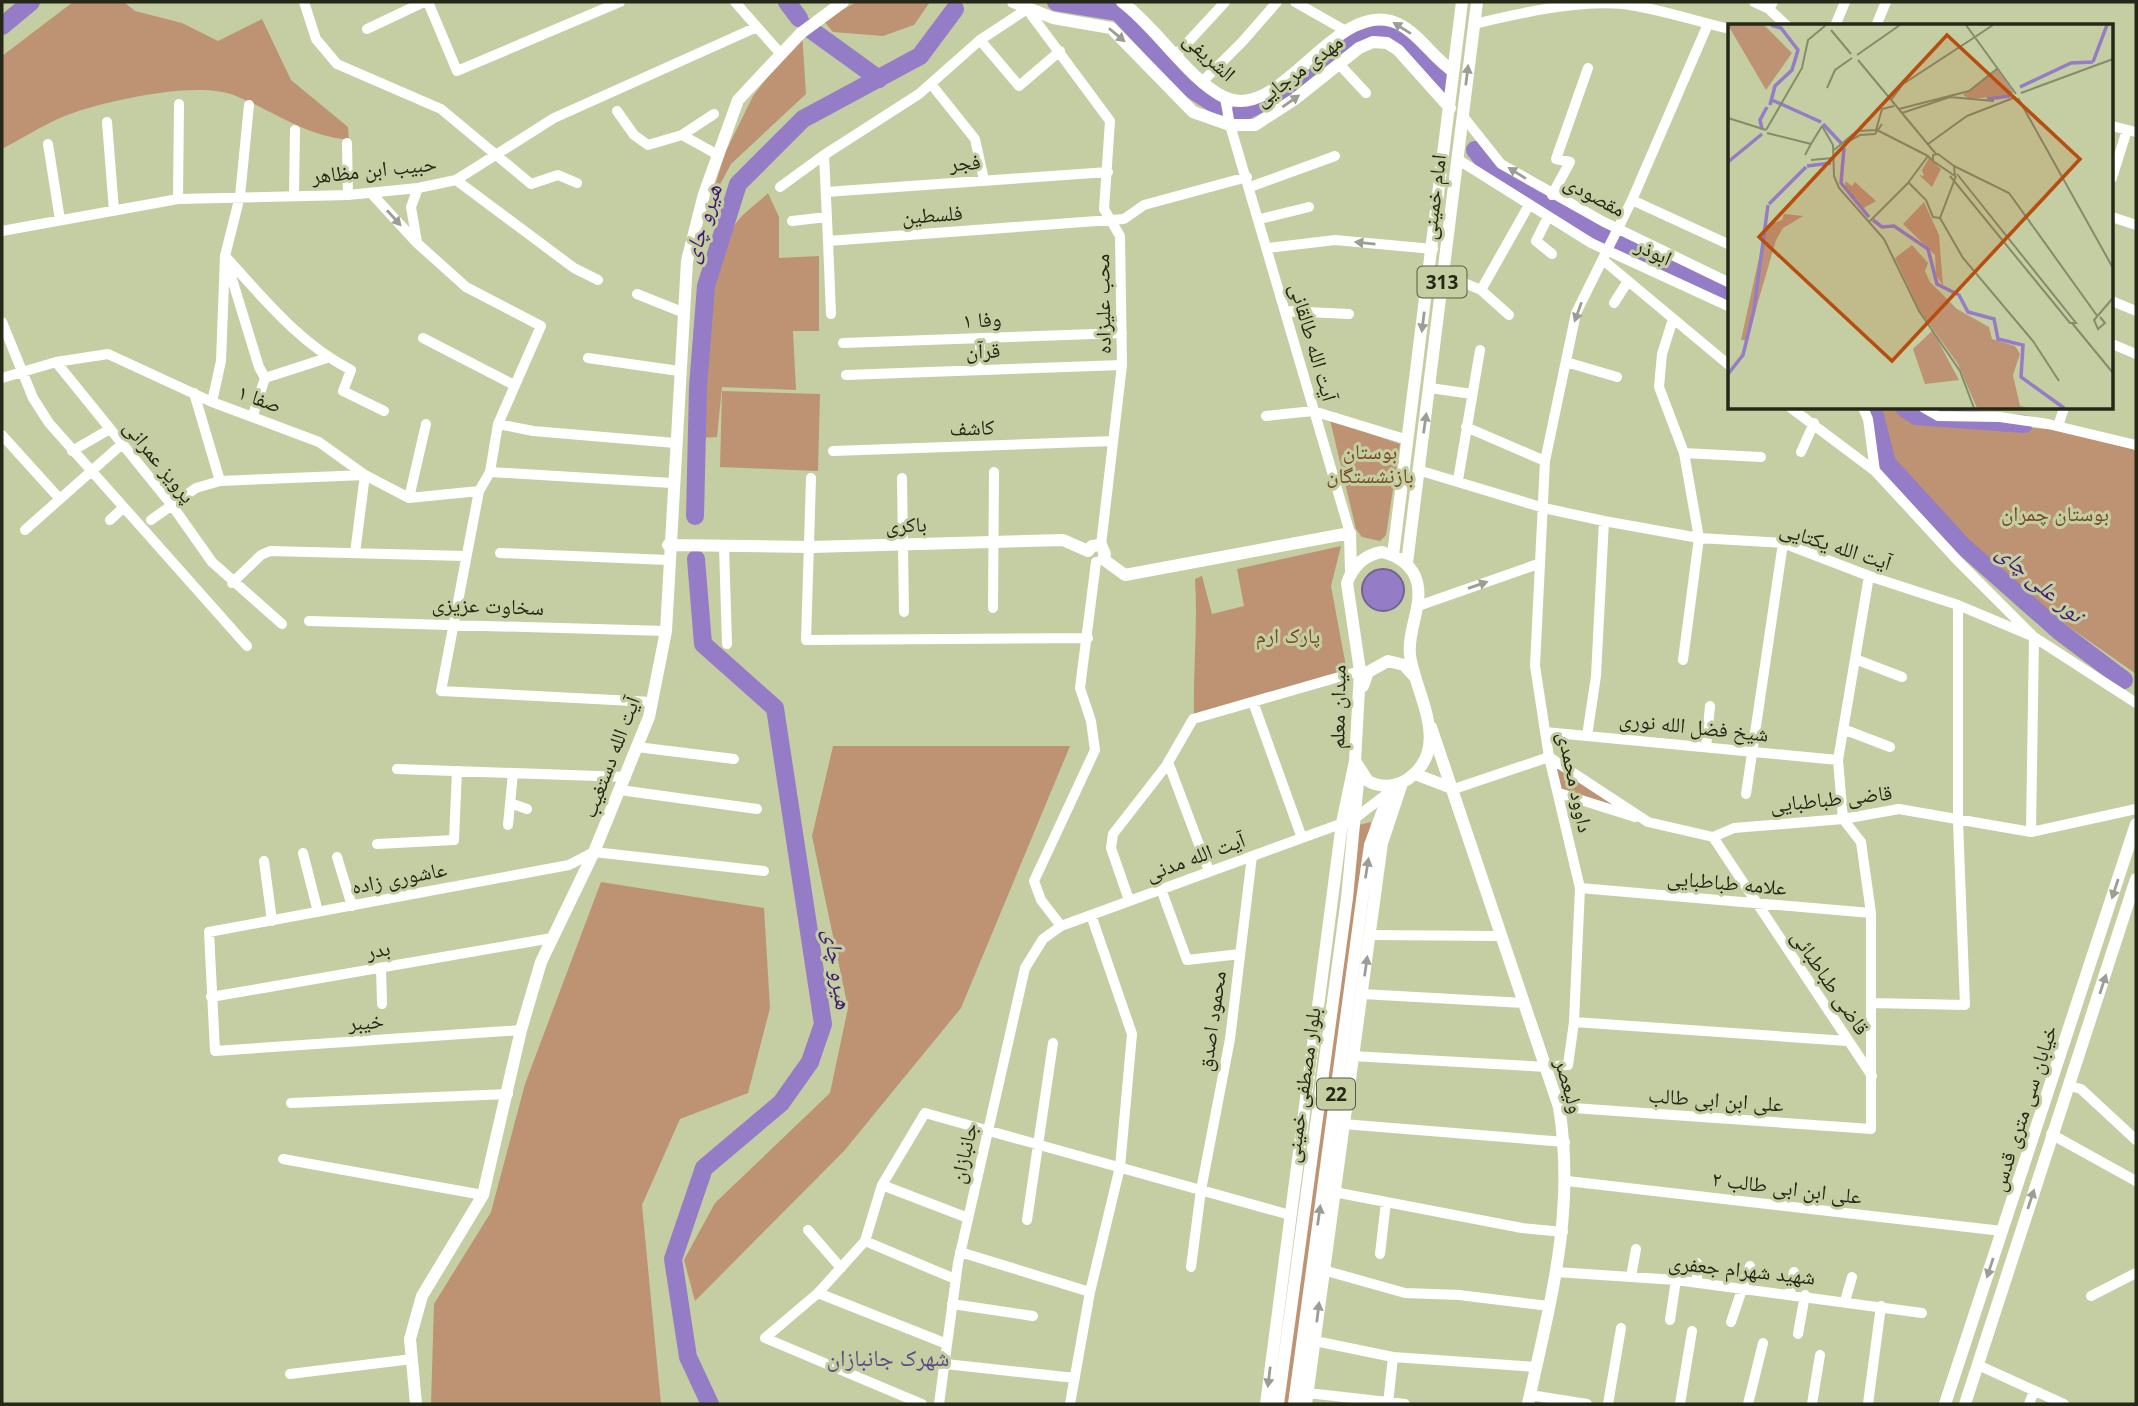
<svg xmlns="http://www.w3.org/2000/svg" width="2138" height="1406" font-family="'Open Sans','Noto Naskh Arabic',sans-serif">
  <rect width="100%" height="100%" fill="#c4cea2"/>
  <!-- green -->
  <path fill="#bd9373" d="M73,2H124L135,11L182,23L218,41L262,19L291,80L348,127L349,140C305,136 275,112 236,96C199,80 111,100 73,113C49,121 25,137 2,149V56Z
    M857,2H930L914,25L883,36L833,32L823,20Z
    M802,32L806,94L731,164L709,205L725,153L753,96Z
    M768,193L779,217V258L819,256V331H793L796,390L722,387L717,437L701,438C705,381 703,270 736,223C744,212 758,203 768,193Z
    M722,391L820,394L818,471L720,467Z
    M1879,408H1921L1949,422L2058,430L2136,450V674L2015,589L1895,466Z
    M1330,420L1400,444L1386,535L1380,541L1362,537L1356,529Z
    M1341,546L1331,586L1347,672L1194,715C1193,669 1198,623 1195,579L1202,576L1212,614L1244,606L1237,569Z
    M833,746H1070L961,1008L844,1151L695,1301L684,1260L715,1203L830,1093L848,1008L812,836Z
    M1555,765L1629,813L1561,791Z
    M1371,822L1292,1404H1281L1359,825Z
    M601,882L764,908L770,1008L748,1093L680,1119L642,1205L661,1404H431L434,1304L491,1212L525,1084Z"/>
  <!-- water -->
  <path fill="#957cc7" stroke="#736392" stroke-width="2" d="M1362 590a21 21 0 1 1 42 0a21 21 0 1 1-42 0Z"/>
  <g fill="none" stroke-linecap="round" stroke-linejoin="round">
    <!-- river -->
    <path stroke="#957cc7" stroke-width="18" d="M787,2L799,18
      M1056,2L1118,12L1189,88L1219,107
      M2,26L31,2
      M807,27L879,79
      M1239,114L1311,80L1347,44L1383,32L1408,43L1443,84
      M1475,150L1491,170L1607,236
      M1621,243L1730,294
      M1873,408L1887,463L1963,546L2059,631L2124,680
      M1904,408L1916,416L2024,424
      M695,516L698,387L706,286L738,184L803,119L920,56L955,9
      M696,559L703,644L775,708L823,1024L810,1062L781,1103L704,1168L673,1259L688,1357L710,1404"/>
    <!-- minor -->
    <path stroke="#fff" stroke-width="10" d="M304,2L316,39L337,64L441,109L531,184L558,175L577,183
      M428,2L457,71L620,2
      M735,2L780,53
      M1295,2L1346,31
      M1754,2L1769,9
      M1773,2L1769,9L1787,26
      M1474,24C1521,13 1575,0 1624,4C1660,9 1695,21 1730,29
      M1835,26L1845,2
      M1876,26L1886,2
      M367,29L424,2
      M980,40L1019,86L1060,51
      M1177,54L1225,2
      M1339,64L1366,93
      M1203,81L1243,41L1277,2
      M931,84L975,139L984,180
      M1225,98L1230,125L1350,533
      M617,111L634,135L648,145L682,135
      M714,114L682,135L718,155
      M1462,115L1501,164L1604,222L1730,283
      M107,122L114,211
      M2112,126L2136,132
      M347,143L348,195
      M48,144L60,220
      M824,155L828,241L1124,219L1144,205L1247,177
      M1457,159L1591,243L1730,307
      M2112,178L2127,130
      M456,180L574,268L598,280
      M780,187L824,155L919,94L980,40L1027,9L1110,121L1104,209L1120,236L1122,365L1101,545
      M1250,187L1335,156
      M826,192L1108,172
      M371,193L417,243L466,287L541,326L498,424L490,472L479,491L441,691L652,702
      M1552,195L1570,162L1556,159L1588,68
      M294,196L295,130
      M178,199L179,104
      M1632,200L1730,245
      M1548,217L1536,241L1552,254
      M2112,217L2136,225
      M1260,219L1309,207
      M792,221L827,217
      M2,231L178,199L348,195L418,188L456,180L554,118L757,27
      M828,241L831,314
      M417,242L411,207L418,188
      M1268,248L1335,240L1433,249
      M225,256C263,298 300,344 351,370L343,391L384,411
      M1603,260L1730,366
      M228,266L259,367L265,378L253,415
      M1443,274L1481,290L1509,315
      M1481,290L1529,205
      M637,294L682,312
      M2112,301L2136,311
      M1614,303L1628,281
      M1286,311L1349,314
      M1673,319L1662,354L1659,387L1684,453L1699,538L1683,660
      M2,322L33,398L49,423L247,646
      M423,338L514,385
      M980,338V369
      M843,343L1122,333
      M2112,344L2136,354
      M588,358L679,371
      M56,362L171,504L212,562L282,624
      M1566,362L1617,377
      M846,375L1122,365
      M2,378L56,362L108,354L212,402L319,442L365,475L409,498L479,491
      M265,378L327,358
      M1430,388L1472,394
      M194,393L220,481L365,475L355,553
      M212,402L221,361L225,256L240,196L249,105
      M1791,408L1875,471L1959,562L2034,637L2031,832
      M1863,408L1868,419L1875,471
      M1924,408L1938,416L2000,417L2048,424L2136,445
      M1266,416L1313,411L1408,440
      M498,424L533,431L675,443
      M2058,426L2064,408
      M1466,427L1545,461
      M2,435L59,498
      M72,451L110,429
      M833,451L1113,441
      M1801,452L1814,423
      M1684,453L1761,457
      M1418,470L1544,508L1604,521L1699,538L1783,543L1869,576L1958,605L2034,637L2136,703
      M490,472L672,483
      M811,478L806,640L1088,638
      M902,478L904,612
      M1458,480L1480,350
      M409,498L426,424
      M110,520L123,508
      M151,520L196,488L220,481
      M25,530L122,444
      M724,546L727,644
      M500,553L668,560
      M232,583L261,555L270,551L465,556
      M1418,606L1538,564
      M993,608L994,472
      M309,621L666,631
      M1855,659L1902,677
      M1253,702L1302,838
      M1843,729L1890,747
      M1545,732L1838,760
      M1587,736L1596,676L1604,521
      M637,747L734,759
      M1706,747L1710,706
      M1549,757L1648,822L1713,837L1734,828L1843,819L1899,809L2031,832L2136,809
      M1168,762L1209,871
      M397,769L626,777
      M1454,789L1549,757
      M620,790L757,809
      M1559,793L1635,817
      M1746,794L1783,543
      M510,803L527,809
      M1843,819L1838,760L1869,576
      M508,825L513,773
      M1713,837L1872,1076
      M377,844L454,840L457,771
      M303,853L318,912
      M337,857L352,906
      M264,861L272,921
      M1580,888L1871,913
      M1161,889L1187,960L1240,954
      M1129,900L1111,848L1113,834L1166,766L1193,719L1360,671
      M1061,926L1041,900L1034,881L1095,750L1091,721L1080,688L1096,562
      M1370,935L1501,936
      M381,968L382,1004
      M1362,994L1524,1003
      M211,997L552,938
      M1872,1003L1965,1005L1958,821V605
      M1574,1022L1847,1041
      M521,1030L215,1051L209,932L569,865L594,852L764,871
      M1352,1056L1546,1067L1568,1065L1574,1022L1580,888L1549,757L1535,666L1545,461L1576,313L1632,200L1708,24
      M2070,1086L2081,1089L2136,1140
      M291,1103L508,1094
      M1559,1107L1871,1129V913L1861,842L1843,819
      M1343,1124L1565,1142
      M2051,1134L2136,1181
      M283,1159L483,1195
      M1567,1181L2002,1231
      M882,1185L968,1218
      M1334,1192L1522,1228L1563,1232
      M1027,1220L1053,1043
      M808,1230L841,1268
      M865,1241L955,1279
      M960,1252L1090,1292
      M1380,1254L1386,1202
      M1697,1263V1283
      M1191,1267L1201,1190L1230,1039L1252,856
      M1323,1270L1405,1293L1459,1295L1549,1306
      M1556,1272L1676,1280L1922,1313
      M1631,1277L1636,1249
      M818,1293L947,1344
      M1790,1293L1794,1272
      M2091,1296L2136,1273
      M1845,1301L1852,1277
      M952,1304L1033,1316
      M1670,1320L1676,1280
      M1731,1322L1750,1266
      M1798,1334L1805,1295
      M1315,1341L1393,1357L1536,1367
      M945,1364L1075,1378
      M1978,1365L2064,1404
      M290,1374L412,1359
      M1308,1393L1405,1404
      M1530,1395L1587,1404
      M922,1404L765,1338L818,1293L865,1241L882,1185L925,1113L1290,1215
      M939,1404L958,1263L1025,968L1043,939L1061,926L1354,819L1388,793
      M1070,1404L1090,1292L1120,1167L1132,1034L1091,915
      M1388,1404L1393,1357
      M1608,1404L1621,1328
      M1680,1404L1692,1331
      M1748,1404L1763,1343
      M1812,1404L1820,1355
      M1868,1404L1881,1306
      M2029,1404L2034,1391"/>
    <!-- major -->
    <path stroke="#fff" stroke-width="12" d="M1013,2L1053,18L1111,28L1193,112L1230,125H1255L1295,99L1359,48L1373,42L1387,43L1398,50L1450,108
      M1122,2C1156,27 1189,80 1224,97C1279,124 1331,5 1391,21C1416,28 1432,58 1453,71
      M668,545L810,547L1063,540L1088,551
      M1088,551L1092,546L1101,545L1105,554L1103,559
      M1382,552C1397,556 1408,562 1415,576C1426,602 1407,628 1410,655C1415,694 1453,747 1408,779C1396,787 1381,788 1368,781L1355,761L1360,671L1347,583C1353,566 1364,555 1382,552Z
      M1393,555L1462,2
      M1103,559L1125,575L1350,533L1351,572
      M1407,563L1477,2
      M1363,686L1368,672L1388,661L1404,665L1414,676
      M1431,727L1559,1107C1576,1213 1550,1302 1528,1404
      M1415,774L1454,789
      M416,1404L410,1339L422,1296L483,1195L521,1030L541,962L594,852L649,717L666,631L687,261L704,194L738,100L801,33L843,2
      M1266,1404L1342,823L1355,761
      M1278,1404L1347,898L1358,782
      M1294,1404L1362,900L1370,845L1386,802L1388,786
      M1306,1404L1382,843L1402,783
      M1945,1404L2136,824
      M1965,1404L2136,879"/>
  </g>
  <!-- one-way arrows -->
  <defs><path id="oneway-solid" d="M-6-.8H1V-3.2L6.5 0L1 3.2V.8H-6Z" transform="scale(1.75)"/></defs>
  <g fill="#9c9e96">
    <use href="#oneway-solid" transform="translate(1402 28) rotate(-148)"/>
    <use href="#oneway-solid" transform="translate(1117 35) rotate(40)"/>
    <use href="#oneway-solid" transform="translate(1467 75) rotate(-83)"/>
    <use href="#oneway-solid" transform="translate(1291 101) rotate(-35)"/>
    <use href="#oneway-solid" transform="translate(1517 173) rotate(-148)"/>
    <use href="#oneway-solid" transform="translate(394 218) rotate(48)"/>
    <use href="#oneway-solid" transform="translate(1365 243) rotate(-174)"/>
    <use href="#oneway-solid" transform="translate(1578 312) rotate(110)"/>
    <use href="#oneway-solid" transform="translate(1423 322) rotate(97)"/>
    <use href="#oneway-solid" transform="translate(1425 423) rotate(-82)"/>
    <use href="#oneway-solid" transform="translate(1478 585) rotate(-19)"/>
    <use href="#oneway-solid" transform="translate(1367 868) rotate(-81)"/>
    <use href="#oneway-solid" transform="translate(2115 889) rotate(108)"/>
    <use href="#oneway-solid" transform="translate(1366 966) rotate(-82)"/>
    <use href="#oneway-solid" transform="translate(2103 984) rotate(-72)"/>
    <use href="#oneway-solid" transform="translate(2031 1199) rotate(-72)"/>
    <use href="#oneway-solid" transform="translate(1319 1215) rotate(-82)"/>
    <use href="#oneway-solid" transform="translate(1990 1268) rotate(108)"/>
    <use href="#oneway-solid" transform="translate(1318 1312) rotate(-83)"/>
    <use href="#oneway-solid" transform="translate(1269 1377) rotate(97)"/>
  </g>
  <g text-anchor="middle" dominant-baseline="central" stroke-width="6" stroke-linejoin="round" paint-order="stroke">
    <!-- shield labels -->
    <g fill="#c4cea2" stroke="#545a40" stroke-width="2">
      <rect x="1417.5" y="266.5" width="49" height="31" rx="5"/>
      <rect x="1317" y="1078.5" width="38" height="31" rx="5"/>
    </g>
    <g font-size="19" font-weight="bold" fill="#242816">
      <text x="1442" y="282">313</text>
      <text x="1336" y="1094">22</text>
    </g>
    <!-- street labels -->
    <g font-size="21" fill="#242816" stroke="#c4cea2">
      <text transform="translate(1210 56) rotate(42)">الشریفی</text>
      <text transform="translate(1298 70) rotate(-37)">مهدی مرجایی</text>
      <text transform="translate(965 162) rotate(-4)">فجر</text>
      <text transform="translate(374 169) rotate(-6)">حبیب ابن مظاهر</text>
      <text transform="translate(1595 195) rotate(28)">مقصودی</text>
      <text transform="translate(1433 197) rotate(-83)">امام خمینی</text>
      <text transform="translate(932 214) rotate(-4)">فلسطین</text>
      <text transform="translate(1654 251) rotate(25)">ابوذر</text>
      <text transform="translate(1102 304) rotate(-91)">محب علیزاده</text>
      <text transform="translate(982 319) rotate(-3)">وفا ۱</text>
      <text transform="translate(1314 342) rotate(74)">آیت الله طالقانی</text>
      <text transform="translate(983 350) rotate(-2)">قرآن</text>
      <text transform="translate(260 398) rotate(20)">صفا ۱</text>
      <text transform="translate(972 427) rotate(-2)">کاشف</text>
      <text transform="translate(160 461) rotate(51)">پرویز عمرانی</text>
      <text transform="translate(906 524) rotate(-2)">باکری</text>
      <text transform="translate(1836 545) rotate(18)">آیت الله یکتایی</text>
      <text transform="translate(488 605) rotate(2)">سخاوت عزیزی</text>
      <text transform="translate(1337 707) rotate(-89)">میدان معلم</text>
      <text transform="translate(1694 726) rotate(6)">شیخ فضل الله نوری</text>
      <text transform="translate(610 757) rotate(-69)">آیت الله دستغیب</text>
      <text transform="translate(1576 782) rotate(78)">داوود محمدی</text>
      <text transform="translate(1831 798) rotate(-6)">قاضی طباطبایی</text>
      <text transform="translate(1195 856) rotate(-20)">آیت‌ الله مدنی</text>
      <text transform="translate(399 877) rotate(-11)">عاشوری زاده</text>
      <text transform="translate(1727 882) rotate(5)">علامه طباطبایی</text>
      <text transform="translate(378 949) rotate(-10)">بدر</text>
      <text transform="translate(1831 982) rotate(56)">قاضی طباطبائی</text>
      <text transform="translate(366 1021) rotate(-4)">خیبر</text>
      <text transform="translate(1211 1021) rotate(-82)">محمود اصدق</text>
      <text transform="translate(1302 1085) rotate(-82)">بلوار مصطفی خمینی</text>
      <text transform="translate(1570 1086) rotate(74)">ولیعصر</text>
      <text transform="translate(1716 1099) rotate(4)">علی ابن ابی طالب</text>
      <text transform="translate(2023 1108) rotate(-72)">خیابان سی متری قدس</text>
      <text transform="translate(963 1153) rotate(-77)">جانبازان</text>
      <text transform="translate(1787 1187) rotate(7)">علی ابن ابی طالب ۲</text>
      <text transform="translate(1742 1269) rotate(6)">شهید شهرام جعفری</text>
    </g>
    <!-- park labels -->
    <g font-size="21" fill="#77471e" stroke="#c4cea2">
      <text x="1370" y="451">بوستان<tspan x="1370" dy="24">بازنشستگان</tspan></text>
      <text x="2055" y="513">بوستان چمران</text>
      <text x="1288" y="635">پارک ارم</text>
    </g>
    <!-- water labels -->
    <g font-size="23" font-style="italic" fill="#421a73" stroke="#c4cea2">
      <text transform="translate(701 223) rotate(-72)">هیرو چای</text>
      <text transform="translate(2041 582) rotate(41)">نور علی چای</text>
      <text transform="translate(839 969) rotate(81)">هیرو چای</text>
    </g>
    <!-- neighbourhood labels -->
    <g font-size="23" fill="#5f4a88" stroke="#c4cea2">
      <text x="888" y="1357">شهرک جانبازان</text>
    </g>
  </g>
  <!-- overview -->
  <g transform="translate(1728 24)">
    <rect width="385" height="385" fill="#c4cea2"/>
    <path d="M0,1H36L64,29L38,66ZM269,45L285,68L283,71L242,75L235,71ZM201,134L213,145L204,163L191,151L196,152L194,146ZM117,157L124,162L127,158L148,177L134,185L118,166ZM196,178L211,211L215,262L208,251L207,231L175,200ZM56,190L75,192L55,204L48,216L19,316H13L38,202L54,196ZM184,221L200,239L197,247L202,258L229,285L261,303L264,315L287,322L292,330L285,351L292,382L301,384H249L230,340L192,287L167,234ZM205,306L216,328L231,356L197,360L185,325Z" fill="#bd9373"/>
    <path fill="none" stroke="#957cc7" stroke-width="3.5" d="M365,38L379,1M292,63L343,39L365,38M259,75L282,72M44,76L93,98M42,81L47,62L64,46L70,26L53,4L43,1M95,100L114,120M34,105L32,96L39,83M116,124L113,159L141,193M0,138L34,110M79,142L103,139M41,180L78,143M145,196L154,203L166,202L200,225L209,260L231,271L240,288L266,295L270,315L295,321L293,353L336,384M0,350L15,331L26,286L40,181"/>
    <path fill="none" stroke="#848c6a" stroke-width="2" d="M238,1L288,70M103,6L123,30M247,13L265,1M129,31L172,1M130,36L208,130M99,64L107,46L124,34M293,69L385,35M290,74L385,244M163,76L175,60L247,13M171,85L241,67L270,44M174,89L222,73L266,77M0,94L38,106M94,102L105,121L106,152L111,164L156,215L191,287L232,347L246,384M38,106L74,44L80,16L98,1M149,106L200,132M39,109L83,120L77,131M119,118L132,111L147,110L154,100M83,120L94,102M200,120L239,92L288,73M106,126L129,107L148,106L154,85L166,82M210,130L226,142L227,152L205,137V131ZM83,136L105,134M226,142L281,169L370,293M222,152L342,299H348L229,150M180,159L200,132L204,136M181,159L198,176L205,193L212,194M212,194L235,234L305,317L331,357M212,194L228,152M141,198L181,158M372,293L377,299L370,305L366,296L385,274M344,299L385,349"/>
    <path fill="#b74d0e" fill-opacity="0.15" stroke="#b74d0e" stroke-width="3.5" d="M219,11L352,135L164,337L31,213Z"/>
    <rect width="385" height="385" fill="none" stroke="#242816" stroke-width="3.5"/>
  </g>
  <!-- border -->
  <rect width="2138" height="1406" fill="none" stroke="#242816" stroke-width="7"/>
</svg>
